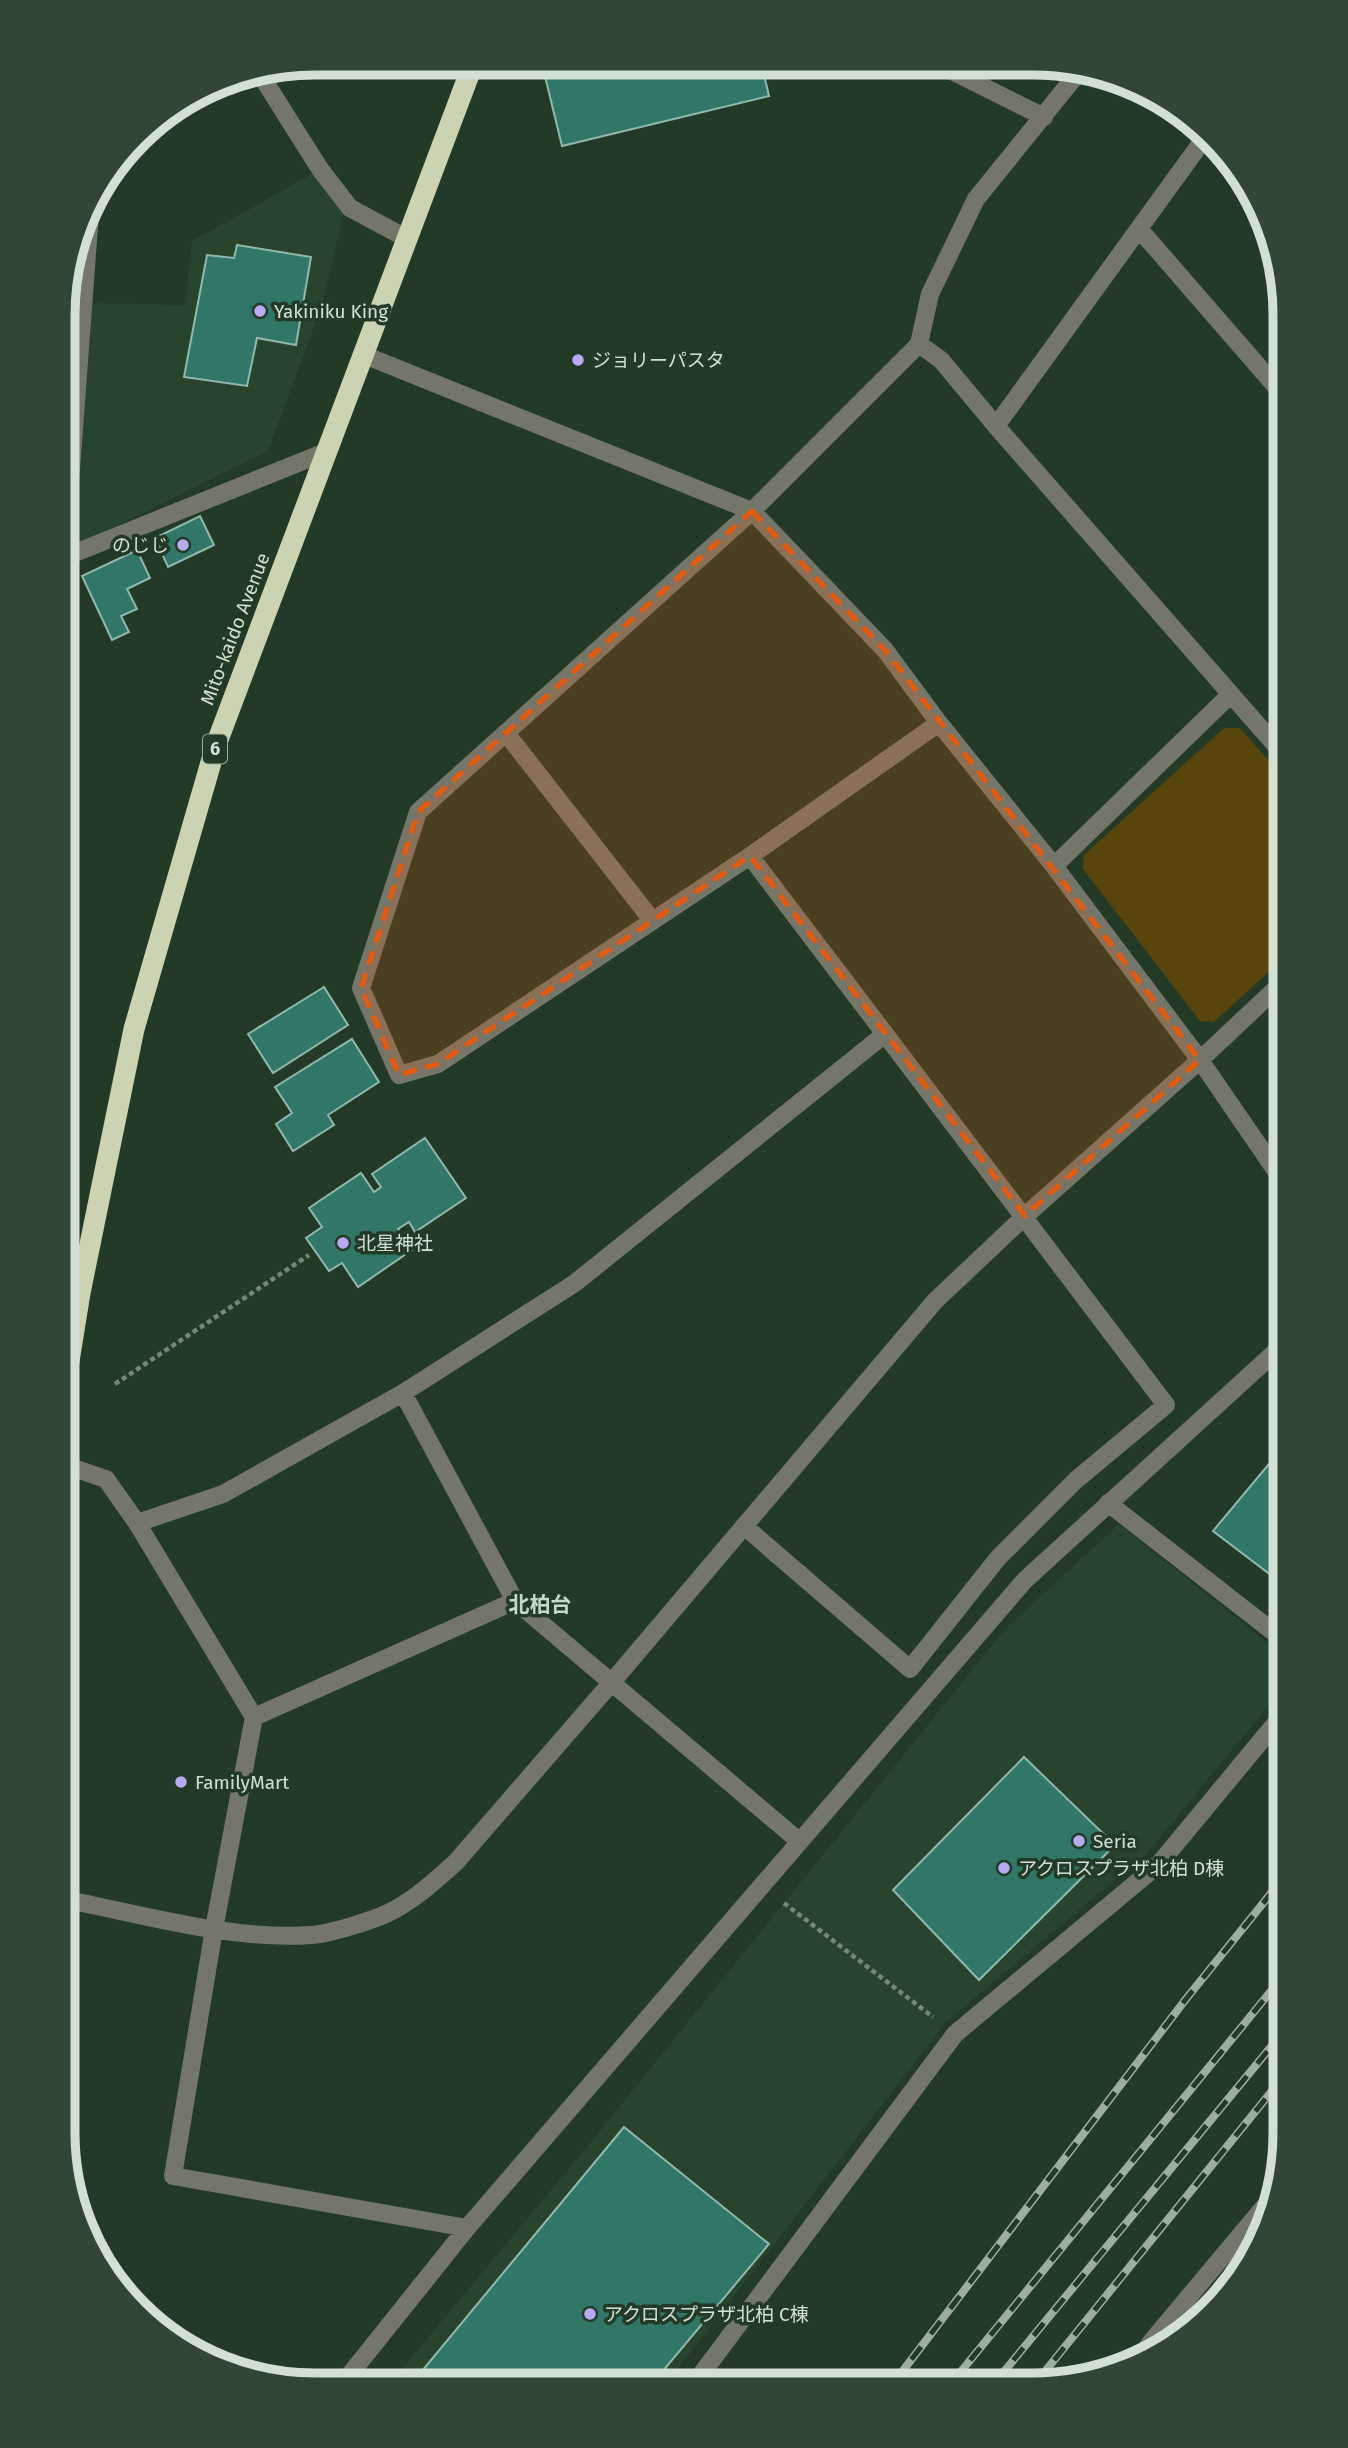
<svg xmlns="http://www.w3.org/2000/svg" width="1348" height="2448" font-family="'Fira Sans','Noto Sans JP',sans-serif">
  <rect width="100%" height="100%" fill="#233a26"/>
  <!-- built -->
  <path fill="#28442c" d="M316,172L344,212L322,306L268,451L74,547L91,303L185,305L192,241Z
    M1119,1524L1285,1657V1686L1148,1852L946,2022L666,2384L390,2383L591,2142L1006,1628Z"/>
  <!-- green -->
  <path fill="#57450b" d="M1224,728H1240L1285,779V957L1214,1022L1200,1021L1083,869L1084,855Z"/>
  <!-- building -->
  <path fill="#307768" stroke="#91b8ae" stroke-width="2" d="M542,64L762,66L769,96L562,146Z
    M237,245L311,257L296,345L257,338L247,386L184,377L207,255L234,258Z
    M200,516L214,545L168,567L155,538Z
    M137,550L150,578L127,589L137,609L121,616L129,632L112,640L82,576Z
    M324,987L348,1025L273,1073L248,1034Z
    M352,1039L379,1082L328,1115L334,1125L293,1151L276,1124L292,1113L275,1087Z
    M425,1138L466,1198L415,1232L409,1222L398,1229L412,1250L358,1287L342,1263L329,1271L306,1238L322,1227L309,1208L361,1173L374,1192L381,1187L372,1174Z
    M1284,1446L1285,1447V1586L1213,1531Z
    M1024,1757L1115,1845L979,1980L893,1890Z
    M624,2127L769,2244L652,2384L412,2383Z"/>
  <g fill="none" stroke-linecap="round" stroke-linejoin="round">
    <!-- path -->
    <path stroke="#758877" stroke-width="4.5" stroke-dasharray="5 3.5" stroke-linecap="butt" d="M115,1384L309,1255
      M784,1903L933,2017"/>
    <!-- minor -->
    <path stroke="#737669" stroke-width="18" d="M944,67L1044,117
      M260,74L320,169L350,208L406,238
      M1206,136L996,426L1285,756
      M1140,230L1285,397
      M919,344L941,360L996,426
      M364,355L752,511L885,650L939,723
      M65,550L91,200
      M65,557L328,451
      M506,733L652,920
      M750,856L438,1064L399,1075L361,988L418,812L752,511L919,344L930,294L976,199L1082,68
      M1054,866L1200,1060L1285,1184
      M64,1465L106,1479L137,1523L254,1717L214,1929L173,2176L467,2228
      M1108,1503L1285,1641
      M137,1523L223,1494L403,1393
      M744,1526L910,1669L998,1558L1076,1480L1166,1405L885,1034
      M254,1717L515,1601
      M799,1841L515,1601L403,1393L575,1283L885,1034L750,856L939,723L1054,866L1230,695
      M63,1899C140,1914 233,1941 311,1935C329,1934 371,1921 388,1913C413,1901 435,1881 456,1862L612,1682L935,1301L1025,1216L1200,1060L1285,980
      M1140,2359L1151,2342L1274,2195
      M343,2383L467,2228L1025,1580L1285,1343
      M694,2384L955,2034L1159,1864L1285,1712"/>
    <!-- highway -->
    <path stroke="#cbd3b2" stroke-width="21" d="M64,1392L80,1293L134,1029L216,745L473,64"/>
    <defs>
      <path id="rail" d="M892,2385L1186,1999L1285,1876
        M950,2385L1284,1975
        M993,2385L1284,2031
        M1034,2385L1284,2076"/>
    </defs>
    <!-- rail casing -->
    <use href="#rail" stroke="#9dad9e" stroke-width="8"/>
    <!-- rail -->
    <use href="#rail" stroke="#233a26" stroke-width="5" stroke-dasharray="16" stroke-linecap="butt"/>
  </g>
  <!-- marked area -->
  <path fill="#e8590c" fill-opacity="0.2" stroke="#e8590c" stroke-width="5" stroke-dasharray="14 9" stroke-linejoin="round" d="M752,511L885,650L1200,1060L1025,1216L750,856L438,1064L399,1075L361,988L418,812Z"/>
  <!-- markers -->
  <g fill="#baaaf6" stroke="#233a26" stroke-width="2.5">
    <circle cx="260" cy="311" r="7"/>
    <circle cx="578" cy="360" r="7"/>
    <circle cx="183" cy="545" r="7"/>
    <circle cx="343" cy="1243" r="7"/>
    <circle cx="181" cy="1782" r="7"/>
    <circle cx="1079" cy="1841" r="7"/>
    <circle cx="1004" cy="1868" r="7"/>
    <circle cx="590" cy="2314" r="7"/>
  </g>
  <g text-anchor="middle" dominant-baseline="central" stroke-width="7" stroke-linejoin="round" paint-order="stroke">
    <!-- shield labels -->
    <rect fill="#233a26" stroke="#9eae9f" stroke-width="2" x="203" y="734.5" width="24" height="29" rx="5"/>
    <g font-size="18" font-weight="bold" fill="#d2e0d3">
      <text x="215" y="749">6</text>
    </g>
    <!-- poi labels -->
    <g font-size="19" fill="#d2e0d3" stroke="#233a26" text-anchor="start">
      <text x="274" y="311">Yakiniku King</text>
      <text x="592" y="360">ジョリーパスタ</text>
      <text x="169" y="545" text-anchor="end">のじじ</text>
      <text x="357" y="1243">北星神社</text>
      <text x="195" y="1782">FamilyMart</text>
      <text x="1093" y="1841">Seria</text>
      <text x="1018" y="1868">アクロスプラザ北柏 D棟</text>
      <text x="604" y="2314">アクロスプラザ北柏 C棟</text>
    </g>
    <!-- street labels -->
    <g font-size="19" fill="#d2e0d3" stroke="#233a26">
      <text transform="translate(235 629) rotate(-69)">Mito-kaido Avenue</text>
    </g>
    <!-- neighbourhood labels -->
    <g font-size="21" font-weight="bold" fill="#bfdbc2" stroke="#233a26">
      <text x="540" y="1605">北柏台</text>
    </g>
  </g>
  <!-- crop -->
  <path d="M0 0H1348V2448H0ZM315 75H1033A240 240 0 0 1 1273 315V2133A240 240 0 0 1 1033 2373H315A240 240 0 0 1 75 2133V315A240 240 0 0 1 315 75Z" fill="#314734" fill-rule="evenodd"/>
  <path fill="none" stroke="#d2e0d3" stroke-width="9" d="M315 75H1033A240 240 0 0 1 1273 315V2133A240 240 0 0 1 1033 2373H315A240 240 0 0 1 75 2133V315A240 240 0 0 1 315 75Z"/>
</svg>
